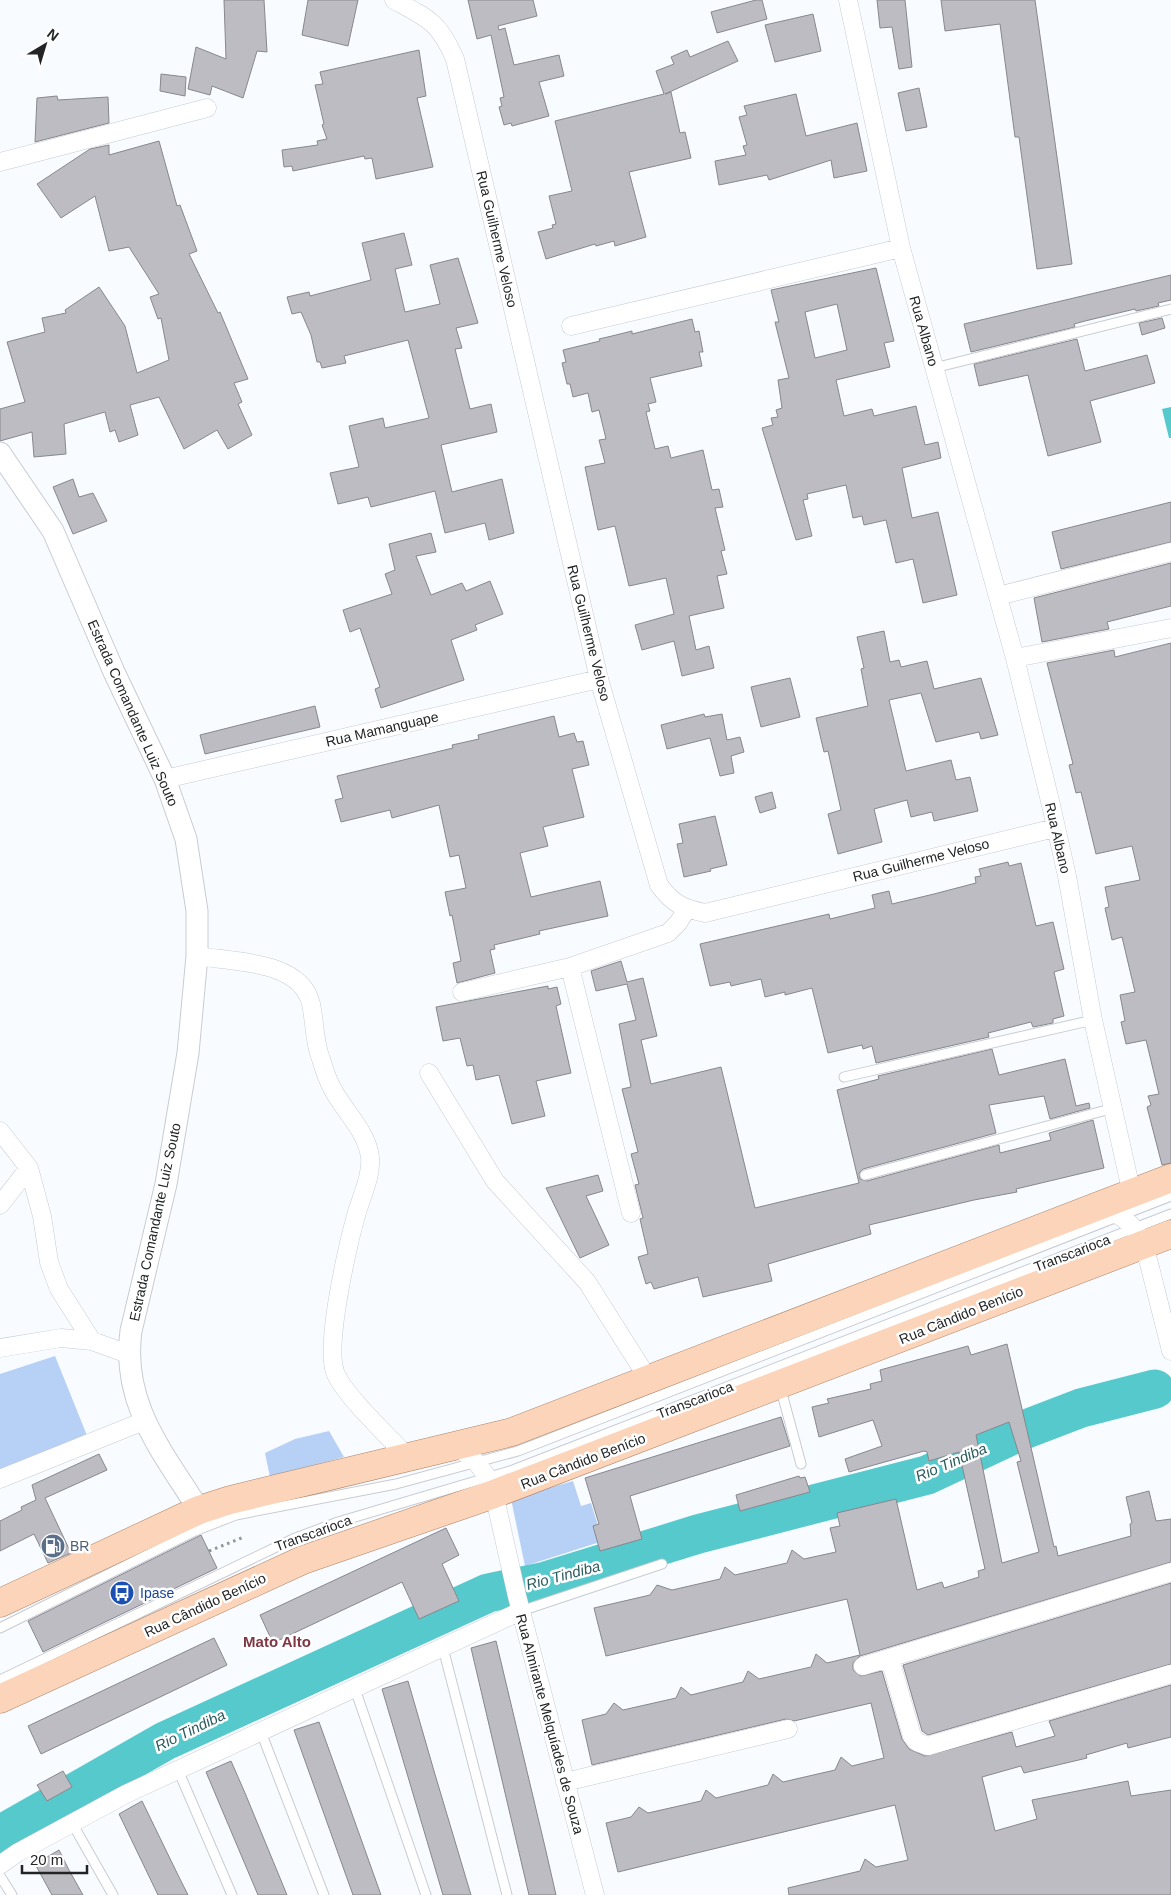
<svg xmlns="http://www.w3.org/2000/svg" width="1171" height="1895" font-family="Helvetica,sans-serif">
  <rect width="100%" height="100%" fill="#f8fbff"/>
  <!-- green -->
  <path fill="#b7d0f6" d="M55,1356L88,1438L0,1474V1374Z
    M329,1431L344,1457L270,1477L265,1453L295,1439Z
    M573,1481L581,1506L591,1503L603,1541L525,1566L511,1499Z"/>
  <!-- water -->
  <path fill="#56c9cc" d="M1171,407V438H1169L1162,409Z"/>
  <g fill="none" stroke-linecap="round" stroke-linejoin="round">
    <!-- river -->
    <path stroke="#56c9cc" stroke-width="39" d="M0,1835L165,1741L488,1593L546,1581L698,1534L927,1475L1021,1431L1081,1408L1155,1389"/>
  </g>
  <!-- building -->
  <path fill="#bdbcc3" stroke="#87878d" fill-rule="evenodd" d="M224,0H264L267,52L257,51L243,98L212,86L210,95L188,89L196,47L226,59Z
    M308,0H358L348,46L302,35Z
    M468,0H533L537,16L498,26L499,30L505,28L514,65L559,55L564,76L539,82L549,116L512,126L511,123L504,125L499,107L502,106L500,98L504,97L491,35L477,39Z
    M756,0H762L767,19L717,33L711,12Z
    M877,0H905L912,67L899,69L892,27L880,28Z
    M941,0H1035L1072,264L1037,269L1019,137H1015L1000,24L945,31Z
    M813,14L821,51L775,62L765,25Z
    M728,41L738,61L665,94L671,92L680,133L685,132L691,158L629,172L646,237L615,246L614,241L596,246L595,244L546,259L538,232L553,228L552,225L556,224L549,196L572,191L555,121L664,94L656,71L674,64L671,57L687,50L690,57Z
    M419,50L426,96L417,98L433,167L376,179L372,158L365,159L364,156L293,171L292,166L284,167L282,150L318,145L317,141L327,139L322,125L324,124L315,85L323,84L320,72Z
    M161,74L186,77L185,96L160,91Z
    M919,88L927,127L906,131L898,93Z
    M796,94L806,136L857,123L867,171L834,178L831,160L769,180L767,175L719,185L715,161L746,155L743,146L747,145L739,117L747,115L744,106Z
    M57,96L58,100L108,97L109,123L35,142L37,98Z
    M159,141L177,206L180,205L197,251L189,254L218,313L220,312L248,379L234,383L242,402L238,404L252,435L228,449L217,430L184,449L159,397L130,405L138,435L119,442L115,430L110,432L105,412L64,424L66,454L34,457L32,432L0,441V409L25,402L7,342L45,332L42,318L66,313L65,310L99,287L125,326L137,373L169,360L161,318L158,319L150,297L159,294L129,247L109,251L95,196L61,218L37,184L90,149L109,145V155Z
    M404,233L412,265L395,269L405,312L440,304L430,265L458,258L478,323L456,328L462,348L455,349L470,409L491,404L497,432L441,445L452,492L502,479L514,533L489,540L485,523L445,533L435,491L371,507L368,497L338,504L330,473L359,467L349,426L383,418L385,428L429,418L408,340L344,356L346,363L322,368L320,362H317L311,335L301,312L292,314L287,297L309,292L310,296L371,280L362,243Z
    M876,268L894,341L884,343L890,367L836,380L844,416L872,409L874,416L916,406L925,445L938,442L941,458L902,468L912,518L938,512L957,595L923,603L913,559L896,563L886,520L864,525L862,516L853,518L846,485L807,494L808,499L803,500L812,536L796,540L762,428L773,425L771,418L778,417L776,410L782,408L778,380L789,378L775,322H779L771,290ZM837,304L847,350L815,358L805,312Z
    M1171,275V300L1158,303L1159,306L1136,311L1135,309L1085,321L1074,324L1075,327L971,352L964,324Z
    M1162,318L1165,328L1142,335L1139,323Z
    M692,319L695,332L699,331L703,352H699L702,366L650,378L656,402L648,404L650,411L646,412L655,449L668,446L671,458L703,450L712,490L719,489L723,507L715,508L725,550L721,551L727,574L717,576L724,608L689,616L696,650L709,646L714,668L682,676L674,641L642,650L635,625L674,614L666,578L629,586L615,526L598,530L585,467L605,463L599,440L606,439L599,410L592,412L588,393L573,397L570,384H567L562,363L566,362L563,350L600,341L599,339L616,335L632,331V334Z
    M1077,339L1085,371L1147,355L1155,383L1090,401L1101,442L1048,456L1028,375L979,386L974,364Z
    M73,479L79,497L93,493L107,521L73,534L53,487Z
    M1171,502V542L1061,569L1052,532Z
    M431,533L436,552L416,556L431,595L462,583L466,591L490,581L503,614L475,625L477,630L451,640L464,680L381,708L375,689L380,687L360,628L350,632L343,610L392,594L385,574L395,570L389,544Z
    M1171,563V606L1107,622L1109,629L1042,642L1034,598Z
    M884,631L890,662L899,660L901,667L927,661L934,689L981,678L998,735L981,739L979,732L936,742L921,693L889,700L906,771L951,760L956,780L970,777L978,811L934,821L932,812L911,817L907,800L874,809L882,842L838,854L828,814L841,810L828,751L824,752L816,718L868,706L861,669L864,668L857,637Z
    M1171,643V1163L1162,1165L1147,1107L1151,1105L1148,1096L1159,1094L1146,1040L1126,1044L1121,1022L1125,1021L1120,995L1135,992L1122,937L1112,940L1105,908L1109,907L1105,887L1140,880L1132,846L1096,854L1081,792L1076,793L1069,765L1073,764L1047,663L1114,650L1115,657Z
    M790,678L800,717L761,727L751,687Z
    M315,706L320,727L205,754L200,735Z
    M704,714L705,717L722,714L727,740L740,737L744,752L731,756L734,773L720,776L710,738L667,749L661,725Z
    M554,716L559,737L574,733L577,742L583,741L589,765L572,769L584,817L543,827L548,846L520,853L531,897L600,881L608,916L539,931L540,934L494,945L495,949L490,950L495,973L457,983L453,963L461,961L452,915L450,916L445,892L466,888L459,855L450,857L439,805L392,818L390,810L341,822L335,800L343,798L337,776L453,748L452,745L479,739L478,735Z
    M772,792L776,808L760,813L755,797Z
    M715,816L727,865L710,869L711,871L684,877L677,844L683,843L679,824Z
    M1008,862L1009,866L1021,863L1036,926L1053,922L1064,969L1054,972L1064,1016L1053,1019V1023L1033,1027L1031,1022L988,1033L989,1037L876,1063L872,1046L863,1049L862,1045L828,1053L812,988L785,995V992L765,997L761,979L731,986L730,982L710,986L700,944L829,914L830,919L875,908L872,895L889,891L892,904L934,894L976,883L975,877L981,876L979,869Z
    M621,961L627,982L643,978L657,1036L641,1040L651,1084L721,1067L755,1208L859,1183L837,1090L879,1079L878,1076L992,1049L999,1075L1065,1059L1076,1106L1089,1103L1090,1108L1050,1119L1044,1096L989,1105L996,1133L863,1169L859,1173L860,1179L867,1181L999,1145L1000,1153L1051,1140L1049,1133L1093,1120L1104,1168L1016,1189L1017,1192L974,1200L869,1225L871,1234L768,1264L772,1281L703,1297L698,1277L654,1289L651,1282L646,1284L638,1257L648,1254L640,1219L643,1218L635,1185L639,1184L631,1154L638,1152L622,1089L631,1087L619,1024L636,1020L627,984L596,991L591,971Z
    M548,986V989L557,987L561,1004L556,1006L571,1073L536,1081L545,1116L512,1124L499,1075L476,1080L473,1065L467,1066L460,1038L443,1041L436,1007Z
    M598,1175L603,1191L586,1196L609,1245L580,1258L546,1188Z
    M1007,1344L1054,1547L1056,1546L1058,1556L1131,1536L1130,1524L1132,1523L1126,1497L1149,1491L1156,1521L1171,1519V1562L860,1656L853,1663V1670L861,1676L882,1671L902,1739L909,1749L925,1756L1012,1732L1016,1747L1055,1736L1049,1721L1171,1685V1737L1128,1748L1127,1743L1086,1755L1087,1758L1024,1773L1021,1766L982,1777L995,1831L1037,1819L1032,1800L1128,1781L1131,1796L1171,1790V1895H789L788,1888L860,1871L865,1859L876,1867L908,1860L895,1805L618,1872L606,1823L631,1817L639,1807L648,1813L701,1801L706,1790L716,1798L768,1785L773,1774L783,1782L835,1770L841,1757L852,1766L884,1758L871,1703L794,1721L786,1719L592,1765L582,1720L606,1714L614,1703L623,1710L676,1698L681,1687L691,1695L743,1682L748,1671L759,1679L811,1667L816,1654L827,1663L860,1655L847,1599L606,1656L594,1608L650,1595L657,1585L672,1590L720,1579L725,1567L735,1575L787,1563L792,1550L804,1559L836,1552L830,1528L840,1526L837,1513L896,1499L917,1590L942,1582L944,1588L979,1577L978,1571L985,1569L959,1452L929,1461L927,1452L924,1451L849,1472L845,1459L882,1446L873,1420L819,1437L812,1407L829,1403L827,1399L871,1389L870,1384L882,1381L880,1370L968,1346L971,1355ZM1009,1422L1021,1461L1017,1462L1039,1552L1002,1563L976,1435Z
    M781,1417L790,1446L630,1496L642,1539L600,1551L593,1526L599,1524L585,1478Z
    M99,1454L107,1470L45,1498L71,1553L48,1563L34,1534L0,1551V1521L22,1510L21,1507L36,1500L32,1485Z
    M799,1476L800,1478L805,1477L810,1492L740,1511L736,1495Z
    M446,1528L459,1555L442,1564L459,1601L419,1619L402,1582L273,1643L260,1615Z
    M201,1535L217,1568L43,1652L28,1621Z
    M1171,1583V1664L928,1735L922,1731L903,1665Z
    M214,1638L227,1665L41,1754L28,1726Z
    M496,1641L545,1847L556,1895H529L471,1648Z
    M408,1681L434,1771L471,1895H443L382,1689Z
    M319,1722L351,1811L381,1895H353L294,1730Z
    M231,1761L245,1793L287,1895H258L206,1772Z
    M63,1771L72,1787L47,1801L37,1785Z
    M142,1801L178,1875L188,1895H158L119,1814Z
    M59,1850L69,1870L83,1895H52L35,1864Z"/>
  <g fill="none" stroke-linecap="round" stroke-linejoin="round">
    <defs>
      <path id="service" d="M934,368L1171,309
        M844,1077L1093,1020
        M865,1175L1114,1108
        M780,1386L801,1464
        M521,1611L662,1564
        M0,1628L195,1531L236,1515L396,1484L518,1451L1171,1196
        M443,1648L507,1895
        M0,1680L293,1539L338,1522L513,1470L1171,1214
        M355,1689L426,1895
        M261,1732L324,1895
        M178,1770L232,1895
        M72,1823L113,1895
        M0,1876L12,1895"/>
      <path id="minor" d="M394,0C429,19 439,22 455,59L599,679L659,885C673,904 682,908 705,913L1055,828
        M848,0L901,248L1015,658L1051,805L1067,876L1093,1020L1132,1194
        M0,162L207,108
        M571,326L901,248
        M998,596L1171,552
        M1015,658L1171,628
        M165,779L599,679
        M197,956C233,962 301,960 311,1004C315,1022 314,1042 321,1059C324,1069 327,1079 332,1088C343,1110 367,1131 370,1157C372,1174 362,1196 357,1212C348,1244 325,1343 335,1372C343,1394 391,1439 409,1458
        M570,967L631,1213
        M462,992L570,967L668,933L678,923L687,909
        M429,1073L495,1181L587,1282L649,1380
        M0,1131L29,1168L42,1216L49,1262L59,1289L92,1341L128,1354
        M0,1205L29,1168
        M1099,1207C1142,1219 1145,1249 1155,1287C1160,1308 1166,1330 1171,1351
        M0,1348L61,1338L92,1341
        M458,1447L477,1463L488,1478L494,1494L517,1596L595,1895
        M0,1479L144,1421
        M890,1659L912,1736L917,1742L928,1746L1171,1674
        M863,1666L1171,1572
        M565,1782L788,1729
        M0,1865L17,1853L126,1794L521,1611"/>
      <path id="tertiary" d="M0,453L53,531L114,672L165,779L186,839L197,911V956L188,1053L166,1184L131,1331C121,1404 163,1452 199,1510"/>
      <path id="primary" d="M0,1603L199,1510L230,1500L512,1432L1171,1178
        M0,1699L303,1560L494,1494L1171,1234"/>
    </defs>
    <!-- service casing -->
    <use href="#service" stroke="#c8ccd2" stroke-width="11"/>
    <!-- minor casing -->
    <use href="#minor" stroke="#c8ccd2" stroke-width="19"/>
    <!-- tertiary casing -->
    <use href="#tertiary" stroke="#c8ccd2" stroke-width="23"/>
    <!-- primary casing -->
    <use href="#primary" stroke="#ad8468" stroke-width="29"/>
    <!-- path -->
    <path stroke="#929598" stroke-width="3" stroke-dasharray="2.5 4" stroke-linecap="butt" d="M209,1551L244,1537"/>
    <!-- service -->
    <use href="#service" stroke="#fff" stroke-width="9"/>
    <!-- minor -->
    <use href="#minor" stroke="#fff" stroke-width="18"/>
    <!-- tertiary -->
    <use href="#tertiary" stroke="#fff" stroke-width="21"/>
    <!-- primary -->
    <use href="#primary" stroke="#fbd4b9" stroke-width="28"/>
  </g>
  <!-- icons -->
  <defs>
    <symbol id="fuel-disc" viewBox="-11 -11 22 22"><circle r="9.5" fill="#5c6f8a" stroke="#fff"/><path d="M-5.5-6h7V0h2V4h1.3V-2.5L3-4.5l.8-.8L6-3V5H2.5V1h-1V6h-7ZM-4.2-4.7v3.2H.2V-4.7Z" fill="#fff"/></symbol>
    <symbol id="bus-disc" viewBox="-11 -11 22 22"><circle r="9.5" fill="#1a4fb4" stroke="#fff"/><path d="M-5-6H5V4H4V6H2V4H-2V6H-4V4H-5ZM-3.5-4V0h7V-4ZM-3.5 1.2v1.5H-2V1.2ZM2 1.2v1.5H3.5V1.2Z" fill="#fff"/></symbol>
  </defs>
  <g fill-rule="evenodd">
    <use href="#fuel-disc" x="39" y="1532" width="28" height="28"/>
    <use href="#bus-disc" x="108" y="1579" width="28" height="28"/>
  </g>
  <g text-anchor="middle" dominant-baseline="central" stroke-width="5" stroke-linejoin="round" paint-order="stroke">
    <!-- street labels -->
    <g font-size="14" fill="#222426" stroke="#fff">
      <text transform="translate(497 239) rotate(77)">Rua Guilherme Veloso</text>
      <text transform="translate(924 331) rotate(74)">Rua Albano</text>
      <text transform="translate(589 633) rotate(76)">Rua Guilherme Veloso</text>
      <text transform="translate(133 713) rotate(66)">Estrada Comandante Luiz Souto</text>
      <text transform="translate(382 729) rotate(-13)">Rua Mamanguape</text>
      <text transform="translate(1058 838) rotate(77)">Rua Albano</text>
      <text transform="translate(921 860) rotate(-14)">Rua Guilherme Veloso</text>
      <text transform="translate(155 1222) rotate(-78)">Estrada Comandante Luiz Souto</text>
      <text transform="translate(1072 1253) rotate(-21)">Transcarioca</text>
      <text transform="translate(961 1315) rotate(-22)">Rua Cândido Benício</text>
      <text transform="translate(695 1400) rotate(-21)">Transcarioca</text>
      <text transform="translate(583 1461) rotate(-21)">Rua Cândido Benício</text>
      <text transform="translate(313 1533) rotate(-20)">Transcarioca</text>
      <text transform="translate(205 1605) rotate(-25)">Rua Cândido Benício</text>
      <text transform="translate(550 1724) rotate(75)">Rua Almirante Melquíades de Souza</text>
    </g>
    <!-- service labels -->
    <g font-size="14" fill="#4e5e75" stroke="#fff" text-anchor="start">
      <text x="70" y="1546">BR</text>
    </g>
    <!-- transit labels -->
    <g font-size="14" fill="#164399" stroke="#fff" text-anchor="start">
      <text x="140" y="1593">Ipase</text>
    </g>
    <!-- water labels -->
    <g font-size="15" font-style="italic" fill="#2b5c5e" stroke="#fff">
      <text transform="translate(951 1462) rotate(-23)">Rio Tindiba</text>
      <text transform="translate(563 1575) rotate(-15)">Rio Tindiba</text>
      <text transform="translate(190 1730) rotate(-26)">Rio Tindiba</text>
    </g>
    <!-- neighbourhood labels -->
    <g font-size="15" font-weight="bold" fill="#7f3743" stroke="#fff">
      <text x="277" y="1641">Mato Alto</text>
    </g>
  </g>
  <!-- north arrow -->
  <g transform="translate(45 45) rotate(38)" stroke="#ffffff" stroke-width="4" paint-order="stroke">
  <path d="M0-4L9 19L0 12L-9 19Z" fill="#222426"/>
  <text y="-8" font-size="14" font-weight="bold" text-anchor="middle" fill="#222426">N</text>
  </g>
  <!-- scale -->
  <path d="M22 1865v8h65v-8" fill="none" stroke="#222426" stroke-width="2.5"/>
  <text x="30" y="1865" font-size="15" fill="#222426" stroke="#ffffff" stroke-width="4" paint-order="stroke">20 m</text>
</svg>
